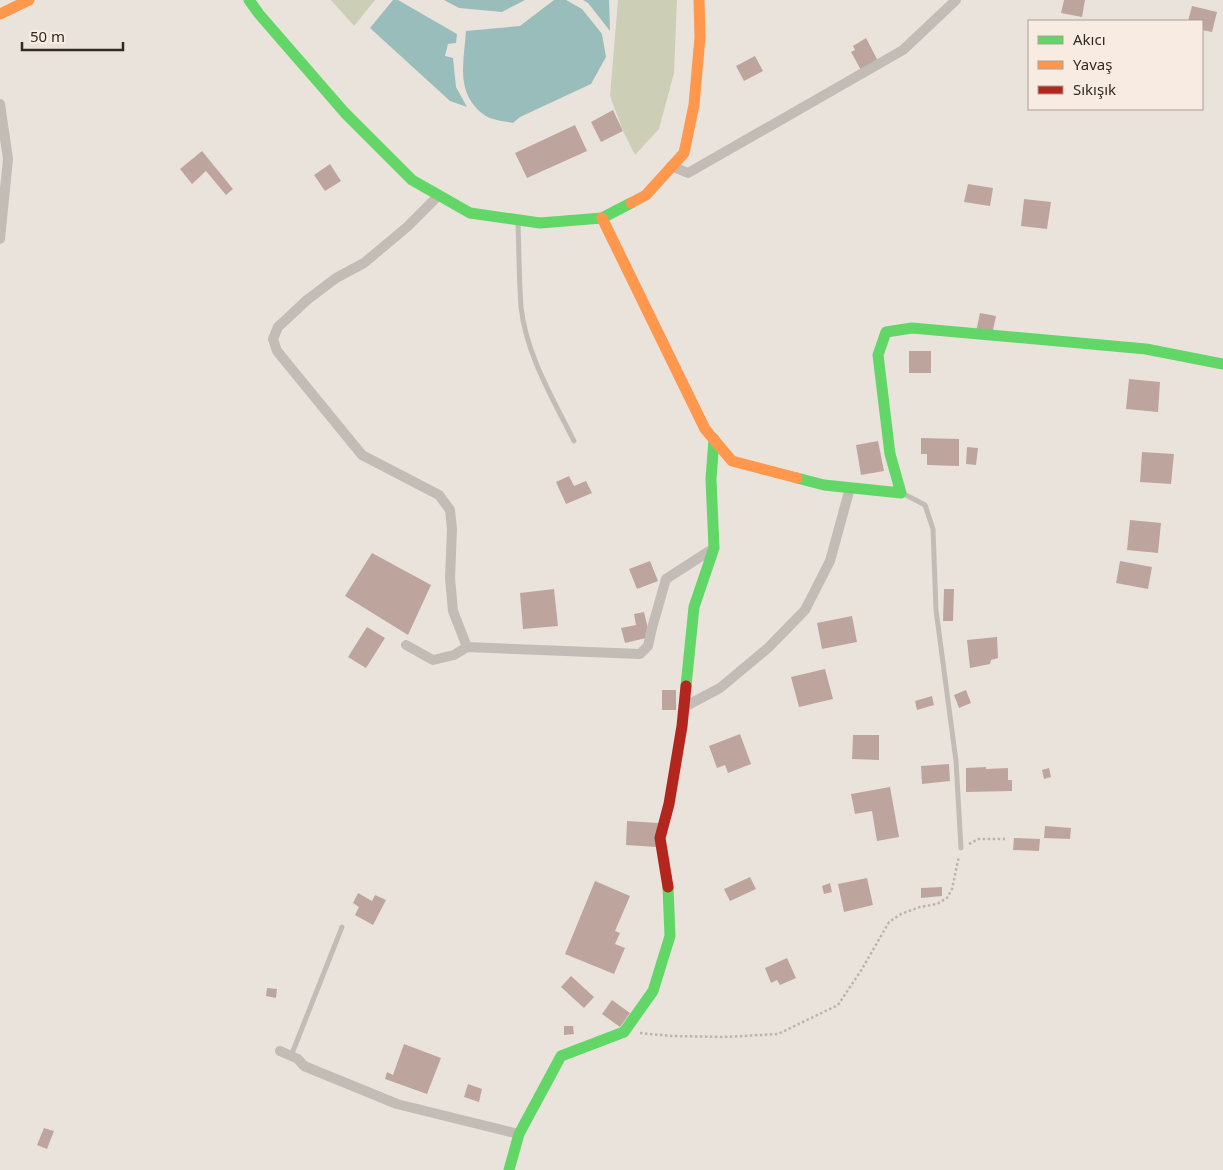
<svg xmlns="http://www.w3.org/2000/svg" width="1223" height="1170" font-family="'Noto Sans',sans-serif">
  <rect width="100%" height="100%" fill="#eae3dc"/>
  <!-- green -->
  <path fill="#cccfb6" d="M331,0H375L354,26Z
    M618,0H677L674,73L659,129L635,155L624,133L610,96Z"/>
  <!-- water -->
  <path fill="#98bdba" d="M393,0H398L457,34L456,43L448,44L445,56L453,58L456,87L467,107L450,101L370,28Z
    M444,0H525L502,12L459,8Z
    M554,0H566L582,9L602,34L606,57L591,84L520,117L513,123C504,121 489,120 483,114C455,92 464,62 466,31L520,26Z
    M583,0H609L610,31L588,3Z"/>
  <!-- building -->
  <path fill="#bda59e" d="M1064,0H1085L1082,17L1061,13Z
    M1192,6L1217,12L1212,32L1202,30V21H1188Z
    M866,38L878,61L861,70L851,52L855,50L853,46Z
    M755,56L763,71L744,81L736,66Z
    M613,110L623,131L601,142L591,122Z
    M575,125L587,151L527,178L515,153Z
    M202,151L233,189L226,195L206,171L192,184L180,169Z
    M330,164L341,181L325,191L314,175Z
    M968,184L993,188L990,206L964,202Z
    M1024,199L1051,202L1047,229L1021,226Z
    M980,313L996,316L992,335L976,332Z
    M909,351H931V373H909Z
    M1129,379L1160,382L1158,412L1126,409Z
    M921,438L959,439V466L927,465V454H921Z
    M878,441L884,471L861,475L856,445Z
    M967,447L978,448L976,465L966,464Z
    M1142,452L1174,454L1171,484L1140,482Z
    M569,476L574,486L586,481L592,493L566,504L556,482Z
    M1130,520L1161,523L1158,553L1127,550Z
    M372,553L431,585L408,635L345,596Z
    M650,561L658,581L637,589L629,569Z
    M1120,561L1152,567L1148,589L1116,583Z
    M554,589L558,626L523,629L520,593Z
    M944,589H954L953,621H943Z
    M644,612L650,637L625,643L621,628L636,625L634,614Z
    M852,616L857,642L822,649L817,623Z
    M367,627L385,638L366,668L348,657Z
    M997,637L998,658L991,660L990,664L970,668L967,640Z
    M825,669L833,699L799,707L791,677Z
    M662,690H676V710H662Z
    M966,690L971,703L959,708L954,695Z
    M932,696L934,705L917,710L915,701Z
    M740,734L751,764L728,773L725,765L717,768L709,746Z
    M853,735H879V760L852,759Z
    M949,764L950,781L922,784L921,766Z
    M986,767V769L1008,768V780H1012V791L966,792V768Z
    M1049,768L1051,777L1044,779L1042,770Z
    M890,787L899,837L877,841L872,811L855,814L851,794Z
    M627,821L658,823L656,847L626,845Z
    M1045,826L1071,828L1070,839L1044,838Z
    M1014,838L1040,839L1039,851L1013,850Z
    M750,877L756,889L730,901L724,889Z
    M867,878L873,905L844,912L838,884Z
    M595,881L630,896L615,931L620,933L615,944L625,948L614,974L565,954Z
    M830,883L832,892L824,894L822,886Z
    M942,887V896L921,898V888Z
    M358,893L372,901L375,895L386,900L373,925L355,915L359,907L353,903Z
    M787,958L796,978L780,985L777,980L771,983L765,968Z
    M571,976L594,997L584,1008L561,987Z
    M267,988L277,989L276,998L266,996Z
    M612,1000L630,1013L620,1027L602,1014Z
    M564,1026H573L574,1034L564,1035Z
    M404,1044L441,1058L427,1094L385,1079L387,1072L393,1075Z
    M468,1084L482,1089L479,1102L464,1097Z
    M44,1128L54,1131L47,1149L37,1145Z"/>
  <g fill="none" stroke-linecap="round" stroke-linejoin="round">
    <!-- path -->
    <path stroke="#bcb3ae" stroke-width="2.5" stroke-dasharray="2.5 2.5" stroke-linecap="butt" d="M969,844L978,839H1005
      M640,1033L672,1036L725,1037L778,1034L838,1005L862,969L889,922L901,914L920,907L937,904L947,898L952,889L959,856"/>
    <!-- lane -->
    <path stroke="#c3bbb6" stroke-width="5" d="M518,223C519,250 519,279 521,307C526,354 553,399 574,441
      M902,493L925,505L933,529L936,610L956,761L961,848
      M291,1056L342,927"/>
    <!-- street -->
    <path stroke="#c3bbb6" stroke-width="10" d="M0,104L8,159L0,239
      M671,166L688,173L903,50L956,0
      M439,195L407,227L364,263L336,278L307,300L278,327L273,339L277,351L362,455L439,495L450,510L452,529L450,578L453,611L467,647
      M406,645L433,660L454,655L467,647L640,654L648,646L652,628L666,579L714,548
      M684,707L720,688L768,648L805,610L830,561L850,488
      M280,1051L298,1059L304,1066L397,1104L519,1134"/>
    <!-- fast -->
    <path stroke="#63d668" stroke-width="11" d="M249,0L259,14L345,113L412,180L470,213L540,223L602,218L631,203
      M797,478L824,485L901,493L890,454L878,355L886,332L912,328L1146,349L1223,364
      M686,686L694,607L714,548L711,479L714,439
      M509,1170L519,1134L561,1056L624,1032L653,991L670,936L668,887"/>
    <!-- slow -->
    <path stroke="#ff974d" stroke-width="11" d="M0,14L29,0
      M631,203L646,195L684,153L694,105L700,37L699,0
      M602,218L705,429L732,461L797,478"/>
    <!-- jam -->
    <path stroke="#b3261e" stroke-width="11" d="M668,887L660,838L669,804L682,726L686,686"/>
  </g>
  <!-- legend -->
  <rect x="1028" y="20" width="175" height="90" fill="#f8ece2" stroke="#a99e96"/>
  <rect x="1038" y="36" width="25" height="8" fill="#63d668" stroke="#a99e96"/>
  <text x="1073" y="45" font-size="15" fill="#322825">Akıcı</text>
  <rect x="1038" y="61" width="25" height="8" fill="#ff974d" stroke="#a99e96"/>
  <text x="1073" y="70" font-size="15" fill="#322825">Yavaş</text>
  <rect x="1038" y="86" width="25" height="8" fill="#b3261e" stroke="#a99e96"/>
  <text x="1073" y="95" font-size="15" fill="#322825">Sıkışık</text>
  <!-- scale -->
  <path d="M22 42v8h101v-8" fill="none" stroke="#322825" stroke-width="2.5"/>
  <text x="30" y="42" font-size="15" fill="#322825" stroke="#f8ece2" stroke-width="4" paint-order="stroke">50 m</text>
</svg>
